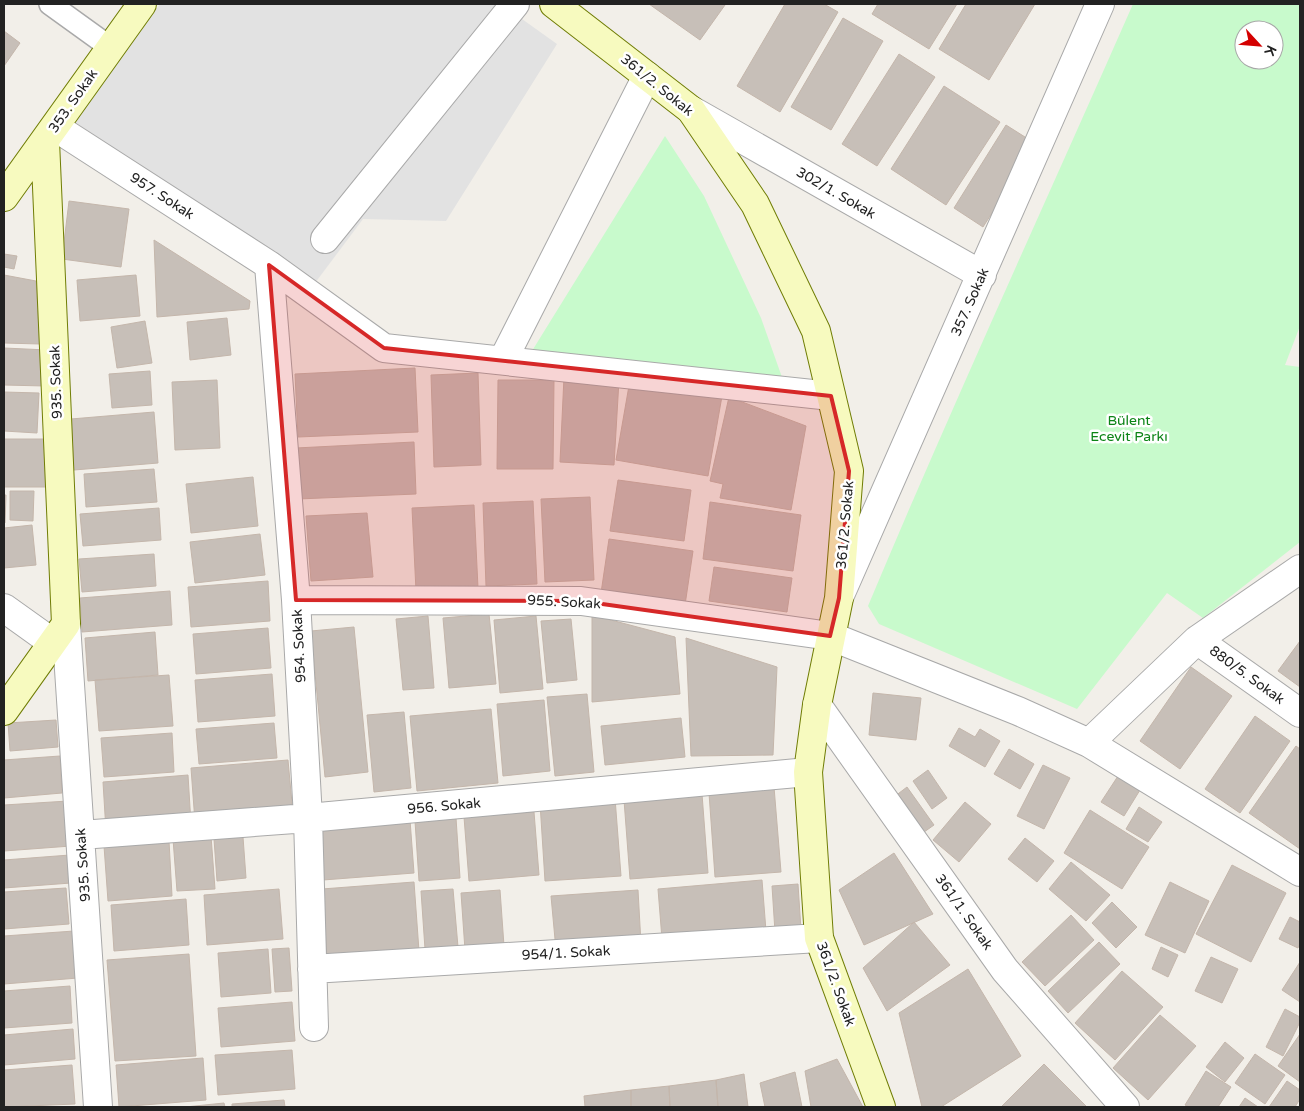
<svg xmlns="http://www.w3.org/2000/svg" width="1304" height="1111" font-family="'Varela Round',sans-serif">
  <rect width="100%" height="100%" fill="#f2efe9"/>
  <!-- park -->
  <path fill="#c8facc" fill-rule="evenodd" d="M1133,4H1300V326L1285,365L1300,367V542L1203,618L1167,593L1077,709L879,624L868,606C953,403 1045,204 1133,4ZM1244,30H1274V60H1244Z
    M665,136L704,196L761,318L784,383L527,359Z"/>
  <!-- parking -->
  <path fill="#e2e2e2" d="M160,4H501L557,44L446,221L363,219L312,287L75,122Z"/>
  <!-- building -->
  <path fill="#c7bfb8" stroke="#c4b6ab" d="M649,4H723L725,5L700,40Z
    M785,4H824L838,12L780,112L737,86Z
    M878,4H957L929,49L872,14Z
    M966,4H1035L989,80L939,49Z
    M843,18L883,41L831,130L791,107Z
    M4,31L20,43L4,66Z
    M899,54L935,77L877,166L842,144Z
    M944,86L1000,122L946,205L891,169Z
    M1006,125L1036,144L983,227L954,208Z
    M69,201L129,209L121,267L62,259Z
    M154,240L250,301L249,309L157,317Z
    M4,254L17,256L14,269L4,267Z
    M4,275L36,281L40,344L4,343Z
    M136,275L140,316L80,321L77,280Z
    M227,318L231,355L190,360L187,322Z
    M145,321L152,363L117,368L111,327Z
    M4,348L47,350L45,386L4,385Z
    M415,368L418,432L298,437L295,374Z
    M150,371L152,405L112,408L109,374Z
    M478,373L481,465L434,467L431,375Z
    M564,377L619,380L614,465L560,462Z
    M217,380L220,448L175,450L172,382Z
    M498,380H554L553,469H497Z
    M630,380L722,396L708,476L616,460Z
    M4,392L39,393L37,433L4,431Z
    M729,397L806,426L791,510L720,498L723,484L710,481Z
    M154,412L158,463L74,470L71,419Z
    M4,439H46V487H4Z
    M414,442L416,494L298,499L296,448Z
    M154,469L157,502L86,507L84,474Z
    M253,477L258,526L191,533L186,484Z
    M618,480L691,490L684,541L610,531Z
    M10,491H34L33,521L10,520Z
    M4,495H6L5,523H4Z
    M590,497L594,580L545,582L541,499Z
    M533,501L537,584L486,586L483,503Z
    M710,502L801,515L793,571L703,559Z
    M474,505L478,588L416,591L412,508Z
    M159,508L161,540L83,546L80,514Z
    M367,513L373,577L311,581L306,516Z
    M32,525L36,565L4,568V528Z
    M260,534L265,575L195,583L190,542Z
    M609,539L693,551L685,605L601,593Z
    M154,554L156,586L82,592L79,559Z
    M714,567L792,578L787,612L709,601Z
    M268,581L270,621L191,627L188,587Z
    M170,591L172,625L82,632L80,598Z
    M489,614L496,684L449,688L443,618Z
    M592,615L675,637L680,694L592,702Z
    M428,616L434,688L403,690L396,619Z
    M536,616L543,689L500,693L494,620Z
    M571,619L577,680L547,683L541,621Z
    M354,627L368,772L325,777L311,631Z
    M268,628L271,668L196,674L193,634Z
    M155,632L158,675L88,681L85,638Z
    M686,638L777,667L773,755L691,756Z
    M1300,641V687L1278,671Z
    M1191,667L1232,696L1180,769L1140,741Z
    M272,674L275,716L198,722L195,680Z
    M169,675L173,726L99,731L95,680Z
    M873,693L921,698L916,740L869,735Z
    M587,694L594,772L555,776L547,697Z
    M544,700L550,771L503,776L497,704Z
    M491,709L498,783L417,791L410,716Z
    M404,712L411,788L374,792L367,715Z
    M1255,716L1290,741L1240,813L1205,789Z
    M681,718L685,757L605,765L601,726Z
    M56,720L58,747L10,751L8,723Z
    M274,723L277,758L199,764L196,729Z
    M959,728L975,737L980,729L1000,741L985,767L949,746Z
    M172,733L174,772L104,777L101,738Z
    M1296,746L1300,749V849L1249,813Z
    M1009,749L1034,764L1020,789L994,774Z
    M60,756L62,793L4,798V760Z
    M288,760L293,814L195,822L191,768Z
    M1043,765L1070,778L1044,829L1017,816Z
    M928,770L947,798L932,809L913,781Z
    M188,775L191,824L106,831L103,782Z
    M1118,776L1140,790L1124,816L1101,802Z
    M774,787L781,872L715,877L709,793Z
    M907,787L934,825L917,837L890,800Z
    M702,794L708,873L630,879L624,800Z
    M615,798L621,876L545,881L540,803Z
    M68,801L71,846L4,851V805Z
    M965,802L991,824L959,862L933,840Z
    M1139,807L1162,822L1148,842L1126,829Z
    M1090,810L1149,847L1122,889L1064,853Z
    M534,812L539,875L469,881L464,817Z
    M456,818L460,878L419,881L415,821Z
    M410,820L414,873L323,880L319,827Z
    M211,836L215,889L177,891L173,839Z
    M243,837L246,878L217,881L214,839Z
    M1025,838L1054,861L1037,882L1008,859Z
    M169,841L172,896L108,901L104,846Z
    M894,853L933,914L864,945L839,890Z
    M70,855L71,883L4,888V860Z
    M1071,862L1110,895L1086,921L1049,889Z
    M1232,865L1286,893L1251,962L1196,934Z
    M762,880L766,931L662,939L658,889Z
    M414,882L419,951L327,958L322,889Z
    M1170,882L1209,901L1185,953L1145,935Z
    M798,884L801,930L775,932L772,886Z
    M66,888L69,924L4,929V892Z
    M279,889L283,939L207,945L204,895Z
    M453,889L458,947L425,949L421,891Z
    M500,890L504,946L465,950L461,893Z
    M638,890L641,944L556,950L551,896Z
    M186,899L189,945L114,951L111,905Z
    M1112,902L1137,927L1116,948L1092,923Z
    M1071,915L1094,940L1045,986L1022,962Z
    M1290,917L1300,922V943L1298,948L1279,939Z
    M914,922L950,965L887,1011L863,968Z
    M74,931L78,978L4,984V936Z
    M1099,942L1120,964L1068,1013L1048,991Z
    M1161,947L1178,955L1168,977L1152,969Z
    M289,948L292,991L275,992L272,949Z
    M268,949L271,993L221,997L218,953Z
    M189,954L196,1056L115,1061L107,960Z
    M1211,957L1238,969L1222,1003L1195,991Z
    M1300,962V1002L1282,990Z
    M968,969L1021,1056L941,1107H922L899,1013Z
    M1122,971L1163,1007L1115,1060L1075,1023Z
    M70,986L72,1023L4,1028V991Z
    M292,1002L295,1041L221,1047L218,1008Z
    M1285,1009L1300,1017V1022L1283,1056L1266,1047Z
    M1160,1015L1196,1046L1148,1100L1113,1068Z
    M73,1029L75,1059L4,1065V1035Z
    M1300,1034V1082L1278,1066Z
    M1225,1042L1244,1058L1225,1082L1206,1067Z
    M292,1050L295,1089L218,1095L215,1055Z
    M1255,1054L1285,1075L1265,1104L1235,1083Z
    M203,1058L206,1100L119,1107L116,1065Z
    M837,1059L863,1107H811L805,1071Z
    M1044,1064L1087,1107H1004L1002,1106Z
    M72,1065L75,1104L4,1107V1070Z
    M1206,1071L1231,1087L1218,1107H1189L1185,1105Z
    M795,1072L802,1107H765L760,1083Z
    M744,1074L748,1107H718L716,1080Z
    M716,1080L718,1107H670L669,1086Z
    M1287,1081L1300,1090V1099L1295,1107H1269Z
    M669,1086L670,1107H631V1090Z
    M631,1090V1107H585L584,1096Z
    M1245,1098L1258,1107H1239Z
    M284,1100L285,1107H232V1104Z
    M224,1103L225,1107H185Z"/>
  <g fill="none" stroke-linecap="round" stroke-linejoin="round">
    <defs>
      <path id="lane" d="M50,4L111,48"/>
      <path id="street" d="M691,110L982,275
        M55,127L269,265L384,348L831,396
        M325,239L515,4
        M269,265L296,600L308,818L314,1027
        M503,360L647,76
        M1300,569L1197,640L1300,713
        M840,595L1100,4
        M296,600L581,601L830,636L1018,711L1089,743L1300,872
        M4,608L53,643
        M66,624L98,1107
        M817,705L1005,970L1125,1107
        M1089,743L1197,640
        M81,835L308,818L808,772
        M312,969L819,938"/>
      <path id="secondary" d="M554,4L691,110L755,204L816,331L849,471L839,598L817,705L808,772L819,938L881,1107
        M4,197L142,4
        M4,711L66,624L45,141"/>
    </defs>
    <!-- lane casing -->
    <use href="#lane" stroke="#a9a9a9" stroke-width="24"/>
    <!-- street casing -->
    <use href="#street" stroke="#a9a9a9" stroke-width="30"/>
    <!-- secondary casing -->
    <use href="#secondary" stroke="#707d05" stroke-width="30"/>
    <!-- lane -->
    <use href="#lane" stroke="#fff" stroke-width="21"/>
    <!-- street -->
    <use href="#street" stroke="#fff" stroke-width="28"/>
    <!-- secondary -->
    <use href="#secondary" stroke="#f7fabf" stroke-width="28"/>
  </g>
  <!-- marked area -->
  <path fill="#d62828" fill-opacity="0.2" stroke="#d62828" stroke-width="4" stroke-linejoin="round" d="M269,265L384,348L831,396L849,471L839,598L830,636L581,601L296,600Z"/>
  <g text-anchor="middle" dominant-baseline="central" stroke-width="5" stroke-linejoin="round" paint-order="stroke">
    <!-- street labels -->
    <g font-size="14" fill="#222" stroke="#fff">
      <text transform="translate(657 85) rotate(39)">361/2. Sokak</text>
      <text transform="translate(73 101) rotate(-55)">353. Sokak</text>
      <text transform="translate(836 193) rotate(30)">302/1. Sokak</text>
      <text transform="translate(162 196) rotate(33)">957. Sokak</text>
      <text transform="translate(970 302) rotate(-66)">357. Sokak</text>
      <text transform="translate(56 382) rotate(-92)">935. Sokak</text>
      <text transform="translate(845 525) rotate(-85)">361/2. Sokak</text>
      <text transform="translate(564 602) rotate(3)">955. Sokak</text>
      <text transform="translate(299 646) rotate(-93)">954. Sokak</text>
      <text transform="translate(1247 675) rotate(36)">880/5. Sokak</text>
      <text transform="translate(444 806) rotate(-5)">956. Sokak</text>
      <text transform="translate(83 865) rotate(-94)">935. Sokak</text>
      <text transform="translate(964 912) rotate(55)">361/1. Sokak</text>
      <text transform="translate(566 953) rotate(-3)">954/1. Sokak</text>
      <text transform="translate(836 984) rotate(70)">361/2. Sokak</text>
    </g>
    <!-- park labels -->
    <g font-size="14" fill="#0c8416" stroke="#fff">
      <text x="1129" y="420">Bülent<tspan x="1129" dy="16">Ecevit Parkı</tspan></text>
    </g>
  </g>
  <!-- border -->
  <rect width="1304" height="1111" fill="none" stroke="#222222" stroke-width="10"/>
  <!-- north arrow -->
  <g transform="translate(1259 45) rotate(116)"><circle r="24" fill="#ffffff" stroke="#a7a7a7"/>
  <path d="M0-4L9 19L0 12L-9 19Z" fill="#d40000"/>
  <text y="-8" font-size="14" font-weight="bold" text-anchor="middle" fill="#222222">K</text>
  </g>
</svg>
